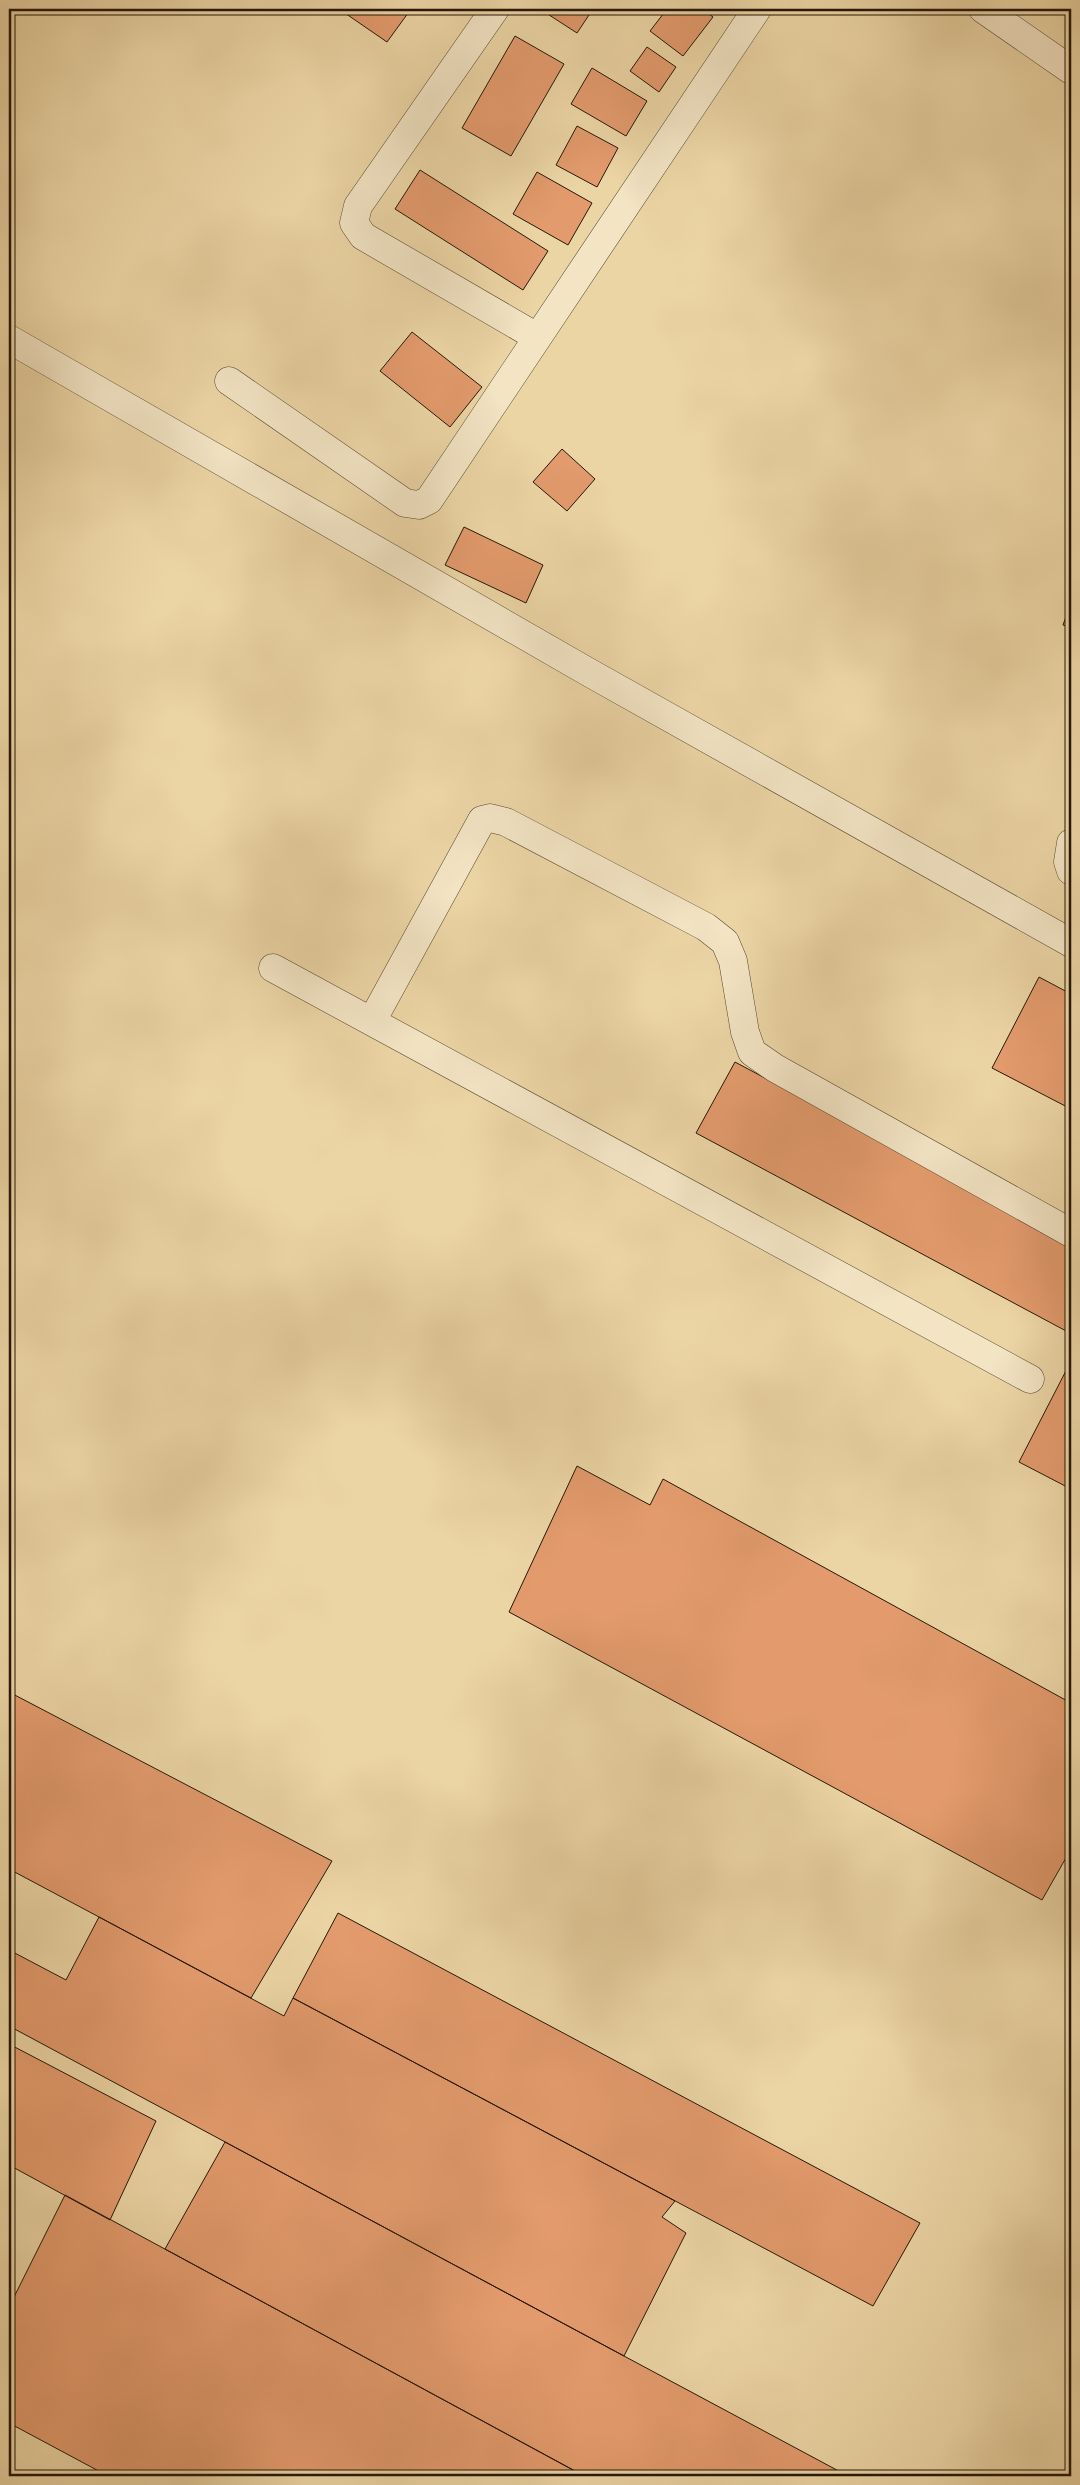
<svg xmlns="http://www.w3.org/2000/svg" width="1080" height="2485" font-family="Cardo,serif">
  <rect width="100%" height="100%" fill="#ecd5a5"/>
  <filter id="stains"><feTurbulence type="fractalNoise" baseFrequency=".004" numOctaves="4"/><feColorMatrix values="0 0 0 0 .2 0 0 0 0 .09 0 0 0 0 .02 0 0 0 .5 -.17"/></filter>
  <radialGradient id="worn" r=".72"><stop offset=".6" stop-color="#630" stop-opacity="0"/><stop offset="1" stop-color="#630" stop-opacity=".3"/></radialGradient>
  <!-- building -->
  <path fill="#e39b6d" stroke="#241708" d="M339,9H411L387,42Z
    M544,9H593L577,33L543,11Z
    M667,9H702L713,17L683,56L650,31Z
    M515,36L564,64L511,156L462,128Z
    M647,47L676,67L659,92L630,71Z
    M592,68L647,101L626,136L571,104Z
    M577,126L618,148L597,187L556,165Z
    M420,170L548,251L523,290L395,209Z
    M537,172L592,203L568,245L513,214Z
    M412,332L482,387L450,427L380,371Z
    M562,449L595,479L567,511L533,482Z
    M464,527L543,565L526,603L445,565Z
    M1071,603V628L1063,625Z
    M1039,977L1071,994V1109L992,1068Z
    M735,1062L1071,1242V1327L1068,1332L696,1133Z
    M1071,1361V1489L1019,1462Z
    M577,1466L650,1505L663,1479L1071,1703V1849L1042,1900L509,1612Z
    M9,1692L332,1861L251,1998L9,1869Z
    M338,1913L920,2223L873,2306L293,1998Z
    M99,1917L284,2016L293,1998L675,2201L662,2217L686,2233L624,2356L9,2026V1956L11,1951L66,1980Z
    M9,2044L156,2121L110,2220L9,2165Z
    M225,2142L624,2356L848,2476H584L165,2249Z
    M65,2195L577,2472L574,2476H108L9,2423V2307Z"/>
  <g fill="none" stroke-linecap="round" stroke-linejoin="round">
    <defs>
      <path id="street" d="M495,9L358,206L354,223L363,236L537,337
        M983,9L1071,70
        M9,339L590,673L1071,943
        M229,381L405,503L419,505L429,500L757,9
        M1071,843L1068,862L1071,871
        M273,968L1030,1379
        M372,1021L482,820L490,818L506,822L706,927L725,942L733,961L745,1032L752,1052L775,1068L1071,1233"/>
    </defs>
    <!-- street casing -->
    <use href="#street" stroke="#56462f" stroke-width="29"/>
    <!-- street -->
    <use href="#street" stroke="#f3e4c4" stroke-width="28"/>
  </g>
  <!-- margin -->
  <rect width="1080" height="2485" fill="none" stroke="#ecd5a5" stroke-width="30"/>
  <rect x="10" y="10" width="1060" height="2465" fill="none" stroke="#241708" stroke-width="2.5"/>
  <rect x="15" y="15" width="1050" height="2455" fill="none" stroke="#241708"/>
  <rect width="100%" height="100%" filter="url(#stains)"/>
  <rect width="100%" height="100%" fill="url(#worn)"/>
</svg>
